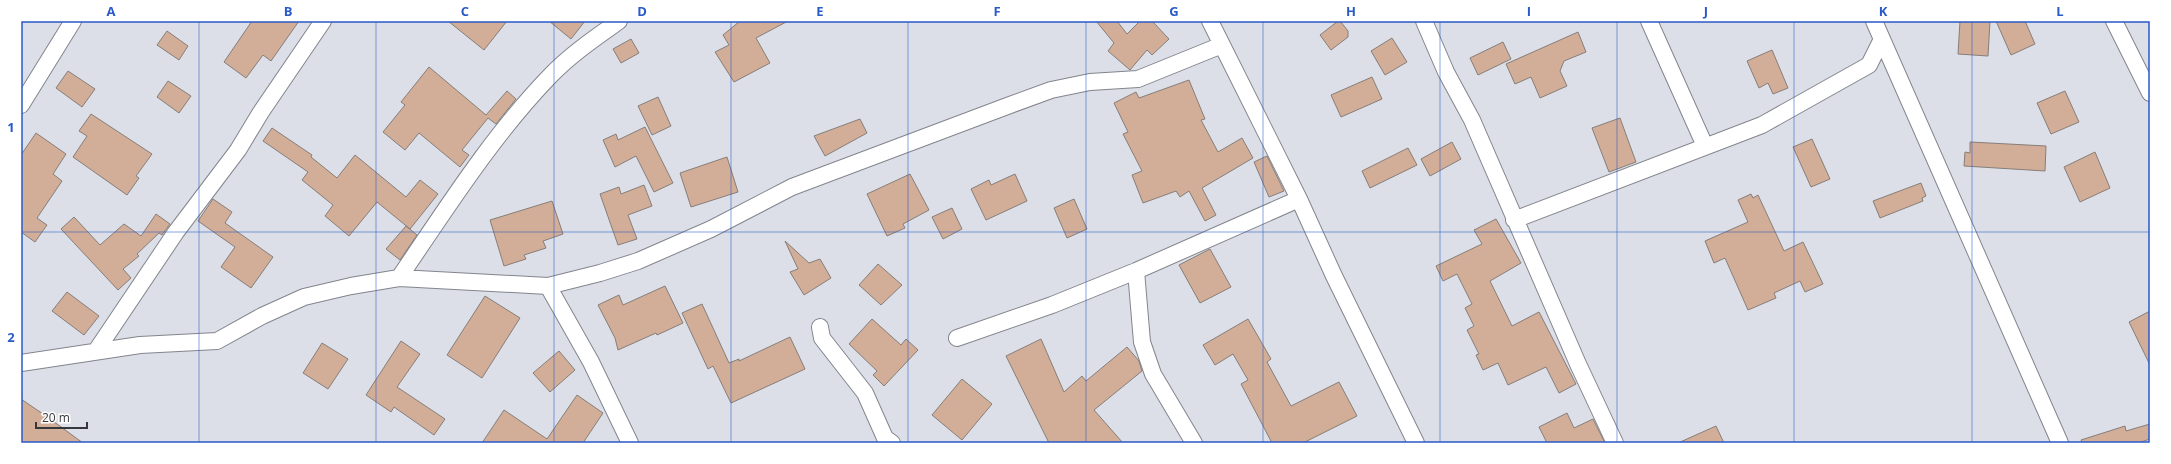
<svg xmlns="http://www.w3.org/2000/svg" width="2171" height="464" font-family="'Open Sans',sans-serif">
  <rect width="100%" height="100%" fill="#dcdfe7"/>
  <!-- building -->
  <path fill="#d2ad97" stroke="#867e7a" d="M252,21H299L271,61L263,55L246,78L224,62Z
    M448,21H507L484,50Z
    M549,21H585L571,39Z
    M740,21H788L756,38L770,63L734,82L715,52L729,45L723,35Z
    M1096,21H1117L1127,34L1140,21H1152L1169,39L1152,55L1147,50L1130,70L1108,51L1114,43Z
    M1338,21H1340L1348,31V37L1331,50L1320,35Z
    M1960,21H1990L1988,56L1958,54Z
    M1996,21H2025L2035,44L2011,55Z
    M167,31L188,46L179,60L157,45Z
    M1578,32L1586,52L1564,61L1560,71L1567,86L1540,98L1531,77L1515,84L1506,64Z
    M1392,38L1407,62L1385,75L1371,51Z
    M631,39L639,53L621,63L613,49Z
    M1503,42L1511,59L1478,75L1470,58Z
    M1772,50L1788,88L1773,94L1768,83L1759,88L1747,61Z
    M429,67L486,115L507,91L516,99L496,124L488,118L462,150L469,155L460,167L419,133L405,150L383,132L405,105L401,102Z
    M68,71L95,89L82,107L56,88Z
    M1372,77L1382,99L1341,117L1331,95Z
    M1189,80L1205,119L1201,120L1218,152L1242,138L1253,158L1202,188L1216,215L1205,221L1189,191L1180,197L1176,191L1143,203L1132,175L1142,171L1123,134L1128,132L1114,103L1136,92L1139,98Z
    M168,81L191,96L179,113L157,97Z
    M2065,91L2079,122L2051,134L2037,103Z
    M658,97L671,126L652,135L638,106Z
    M91,114L152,154L136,176L139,178L127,195L73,157L87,136L79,131Z
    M1620,118L1636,162L1609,172L1592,128Z
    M860,119L867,133L825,156L814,136Z
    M645,127L673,183L654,192L636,156L615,167L603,140L616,134L618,140Z
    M272,128L312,155L311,157L337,178L355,155L406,197L420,180L438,194L410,229L377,202L349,236L325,216L333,205L302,180L308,172L263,141Z
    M36,133L66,154L53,174L62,181L37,218L47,225L35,242L21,232V155Z
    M1812,139L1830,179L1811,187L1793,147Z
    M1452,142L1461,159L1430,176L1421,159Z
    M1970,142L2046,146L2045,171L1964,166L1965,152L1970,153Z
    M1408,148L1417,165L1370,188L1362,171Z
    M2095,152L2110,188L2080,202L2064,167Z
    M1267,156L1284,191L1269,197L1254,162Z
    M727,157L738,192L691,207L680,173Z
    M910,174L929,210L903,224L905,228L887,236L867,194Z
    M1015,174L1027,201L986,220L971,189L989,180L991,185Z
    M1921,183L1926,196L1922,198L1923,201L1880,218L1873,201Z
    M644,185L652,206L628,215L637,239L618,245L600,194L619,187L621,194Z
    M1751,194L1753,198L1758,195L1784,251L1803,242L1823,284L1805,292L1800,281L1774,293L1776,298L1748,310L1725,258L1714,263L1705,241L1748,222L1738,200Z
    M213,199L232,212L225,223L273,257L251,288L221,267L235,247L198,221Z
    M1074,199L1087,229L1067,238L1054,208Z
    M552,201L563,234L543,241L546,248L524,255L526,259L504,266L490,220Z
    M952,208L962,229L943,239L932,217Z
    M156,214L170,224L162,235L159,233L137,254L139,256L123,269L131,278L118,290L61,229L74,217L100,245L124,224L141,236Z
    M1496,219L1521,263L1490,281L1512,326L1539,312L1576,384L1559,393L1546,367L1508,385L1498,363L1483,370L1476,355L1479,354L1467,330L1474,326L1465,308L1472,304L1457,274L1443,281L1436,266L1482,244L1474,230Z
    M406,226L417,235L400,260L386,249Z
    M785,241L809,263L820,259L831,278L804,295L790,272L798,269Z
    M1210,249L1231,287L1200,303L1179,265Z
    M878,264L902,285L881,305L859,285Z
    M665,286L683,323L657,335L656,333L618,350L615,338L598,305L619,295L623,305Z
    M67,292L99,316L84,335L52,311Z
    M485,296L520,318L482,378L447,355Z
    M702,304L729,363L739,359V361L790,337L805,369L731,403L713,366L708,369L682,313Z
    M2150,311V365L2129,322Z
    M872,319L901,345L906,339L918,350L884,386L873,375L877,371L849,344Z
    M1248,319L1271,359L1267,362L1291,406L1339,382L1357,416L1303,443H1272L1241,384L1248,380L1233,354L1215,365L1203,345Z
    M1041,339L1064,392L1082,376L1086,381L1127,347L1139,361L1142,371L1094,410L1123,443H1049L1006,356Z
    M401,341L420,354L397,387L445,419L434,435L394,407L391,412L366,395Z
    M322,343L348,359L328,389L303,373Z
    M559,351L575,370L550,392L533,373Z
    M962,379L992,404L962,440L932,415Z
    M577,395L603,413L583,443H482L504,410L547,439Z
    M21,399L46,416L83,443H21Z
    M1567,413L1574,428L1593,419L1605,443H1547L1539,427Z
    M2150,424V439L2138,443H2082L2081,440L2125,426L2126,431Z
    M1716,426L1724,443H1678Z"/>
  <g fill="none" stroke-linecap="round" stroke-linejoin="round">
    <defs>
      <path id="street" d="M1210,21L1299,199L1334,276L1416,443
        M1424,21L1446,72L1472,120L1578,364L1615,443
        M1649,21L1705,146
        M1874,21L2060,443
        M2114,21L2150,93
        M21,105L73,21
        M1514,220L1762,125L1869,65L1882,39
        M1136,271L1142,342L1153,374L1194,443
        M399,278C446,209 492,136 550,76C570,55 595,38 619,21
        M548,286L591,362L630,443
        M820,327L822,338L865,393L885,438L892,443
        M957,338L1052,305L1136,271L1299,199
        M96,351L176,232L238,150L261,112L323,21
        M21,363L140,345L217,341L262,316L304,297L351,286L399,278L548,286L600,273L638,261L711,229L792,187L1010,105L1051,90L1090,82L1138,79L1222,45"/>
    </defs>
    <!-- street casing -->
    <use href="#street" stroke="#82858d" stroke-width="18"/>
    <!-- street -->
    <use href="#street" stroke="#fff" stroke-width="16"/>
  </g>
  <!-- grid -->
  <path fill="none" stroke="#2a59c8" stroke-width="1" stroke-opacity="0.55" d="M199,21V443M376,21V443M554,21V443M731,21V443M908,21V443M1086,21V443M1263,21V443M1440,21V443M1617,21V443M1794,21V443M1972,21V443M21,232H2150"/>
  <!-- border -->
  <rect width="2171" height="464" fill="none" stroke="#ffffff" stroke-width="44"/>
  <!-- scale -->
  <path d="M36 422v6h51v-6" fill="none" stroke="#36373a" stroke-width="2"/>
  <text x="42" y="422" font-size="12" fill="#36373a" stroke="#ffffff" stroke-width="3" paint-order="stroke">20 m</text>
  <rect x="22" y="22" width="2127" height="420" fill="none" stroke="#2a59c8" stroke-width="1.5"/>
  <g font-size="13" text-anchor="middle" font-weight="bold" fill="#2a59c8">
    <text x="111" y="16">A</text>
    <text x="288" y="16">B</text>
    <text x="465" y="16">C</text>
    <text x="642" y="16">D</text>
    <text x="820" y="16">E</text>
    <text x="997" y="16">F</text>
    <text x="1174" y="16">G</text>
    <text x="1351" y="16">H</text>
    <text x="1529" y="16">I</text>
    <text x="1706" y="16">J</text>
    <text x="1883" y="16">K</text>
    <text x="2060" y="16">L</text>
    <text x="11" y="132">1</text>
    <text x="11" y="342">2</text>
  </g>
</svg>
